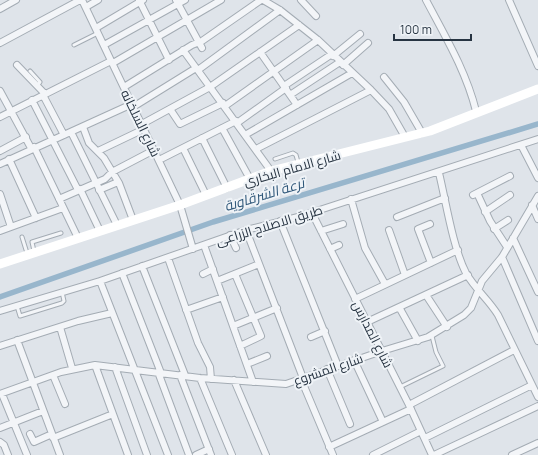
<svg xmlns="http://www.w3.org/2000/svg" width="538" height="455" font-family="Manrope,Cairo,sans-serif">
  <rect width="100%" height="100%" fill="#dfe4ea"/>
  <g fill="none" stroke-linecap="round" stroke-linejoin="round">
    <!-- canal -->
    <path stroke="#98b6cc" stroke-width="5.5" d="M0,297L213,222L538,124"/>
    <defs>
      <path id="lane" d="M74,45L98,33
        M30,71L40,82L37,86
        M275,159L293,153L296,155L298,162
        M22,237L27,253
        M34,251L32,242L61,233
        M17,306L20,316L62,303L64,301L62,292
        M400,387L443,366L436,352L432,336"/>
      <path id="street" d="M82,0L180,205L193,249
        M139,0L169,60
        M176,0L202,48
        M263,0L280,10L318,40L371,90L389,109L405,137
        M301,0L316,16
        M426,0C445,36 466,71 476,111
        M509,0L538,66
        M86,7L98,0
        M0,9L16,0
        M96,28L143,0
        M0,43L80,0
        M104,45L185,0
        M183,50L271,171
        M260,52L297,105
        M333,56L360,34
        M113,63L221,0
        M17,65L45,94
        M343,65L368,43
        M198,70L280,10
        M384,77L404,102L422,133
        M284,86L332,54
        M124,87L192,45L202,41L261,0
        M0,91L31,148
        M43,95L64,135
        M290,95L340,62
        M32,100L78,190
        M225,106L318,40
        M133,107L196,68
        M170,109L180,124L223,103
        M0,117L111,61
        M237,123L286,88
        M142,124L210,87L299,25
        M83,127L89,143L104,158L119,183L133,220
        M222,128L250,179
        M71,132L117,225
        M245,135L352,73
        M202,138L227,188
        M521,145L538,178
        M34,147L78,238
        M183,148L206,195
        M256,149L371,90
        M0,151L26,137
        M98,151L144,129
        M9,159L36,218
        M159,160L236,121
        M0,164L132,104
        M439,173C446,202 453,248 466,273C475,289 489,300 498,315L538,397
        M80,189L100,231
        M99,190L118,182
        M477,193L490,221L507,247
        M0,194L11,227
        M473,195L510,176
        M59,199L105,179L112,172L154,150
        M351,199L365,248L385,284
        M532,205L538,219
        M485,212L510,195
        M312,213L409,405L432,455
        M397,217L445,198
        M280,221L338,366
        M430,224L418,229L431,263
        M494,229L508,220
        M246,230L303,378
        M389,230L405,275
        M0,231L63,208
        M321,231L343,224
        M230,235L236,248
        M513,238L538,292
        M204,245L253,382
        M330,249L339,245
        M502,257L538,341
        M168,258L198,343L210,367L211,379
        M142,266L185,375
        M122,273L161,373
        M203,274L213,269
        M235,274L261,336L240,346
        M100,281L168,455
        M217,281L259,264
        M426,295L447,327
        M355,299L458,250
        M399,307L418,341
        M186,310L223,297
        M0,311L100,281L246,230L298,217L538,139
        M367,322L468,275
        M233,326L277,308
        M60,327L72,368
        M311,337L325,331
        M17,340L60,455
        M0,346L78,321L112,313
        M354,360L383,422
        M247,364L267,356
        M95,365L128,455
        M115,367L147,455
        M327,369L350,424
        M158,372L189,455
        M53,375L65,404
        M180,375L211,455
        M200,378L232,455
        M301,379L333,455
        M234,380L266,455
        M0,394L61,372L95,365L200,378L286,384L382,351L428,337L464,315L471,308L482,281L502,257L538,196
        M2,394L27,455
        M409,405L514,350
        M0,428L43,411
        M30,434L34,442L52,434
        M53,438L113,414
        M425,438L532,385
        M0,442L4,445L8,455
        M329,447L411,409
        M196,455L209,449
        M373,455L421,431
        M434,455L538,406
        M512,455L538,443"/>
    </defs>
    <!-- lane casing -->
    <use href="#lane" stroke="#a4acb4" stroke-width="5"/>
    <!-- street casing -->
    <use href="#street" stroke="#a4acb4" stroke-width="8"/>
    <!-- lane -->
    <use href="#lane" stroke="#f3f5f8" stroke-width="3"/>
    <!-- street -->
    <use href="#street" stroke="#f3f5f8" stroke-width="6"/>
    <!-- secondary -->
    <path stroke="#fff" stroke-width="9" d="M0,264L180,205L271,171L430,131L538,89"/>
  </g>
  <g text-anchor="middle" dominant-baseline="central" stroke-width="4" stroke-linejoin="round" paint-order="stroke">
    <!-- street labels -->
    <g font-size="13" fill="#273442" stroke="#eff3f7">
      <text transform="translate(141 123) rotate(64)">شارع السلخانه</text>
      <text transform="translate(292 168) rotate(-16)">شارع الامام البخاري</text>
      <text transform="translate(269 225) rotate(-17)">طريق الاصلاح الزراعى</text>
      <text transform="translate(373 334) rotate(63)">شارع المدارس</text>
      <text transform="translate(328 369) rotate(-19)">شارع المشروع</text>
    </g>
    <!-- water labels -->
    <g font-size="14" font-style="italic" fill="#2f5779" stroke="#eff3f7">
      <text transform="translate(264 194) rotate(-17)">ترعة الشرقاوية</text>
    </g>
  </g>
  <!-- scale -->
  <path d="M394 34v6h77v-6" fill="none" stroke="#273442" stroke-width="2"/>
  <text x="400" y="34" font-size="12" fill="#273442" stroke="#eff3f7" stroke-width="3" paint-order="stroke">100 m</text>
</svg>
